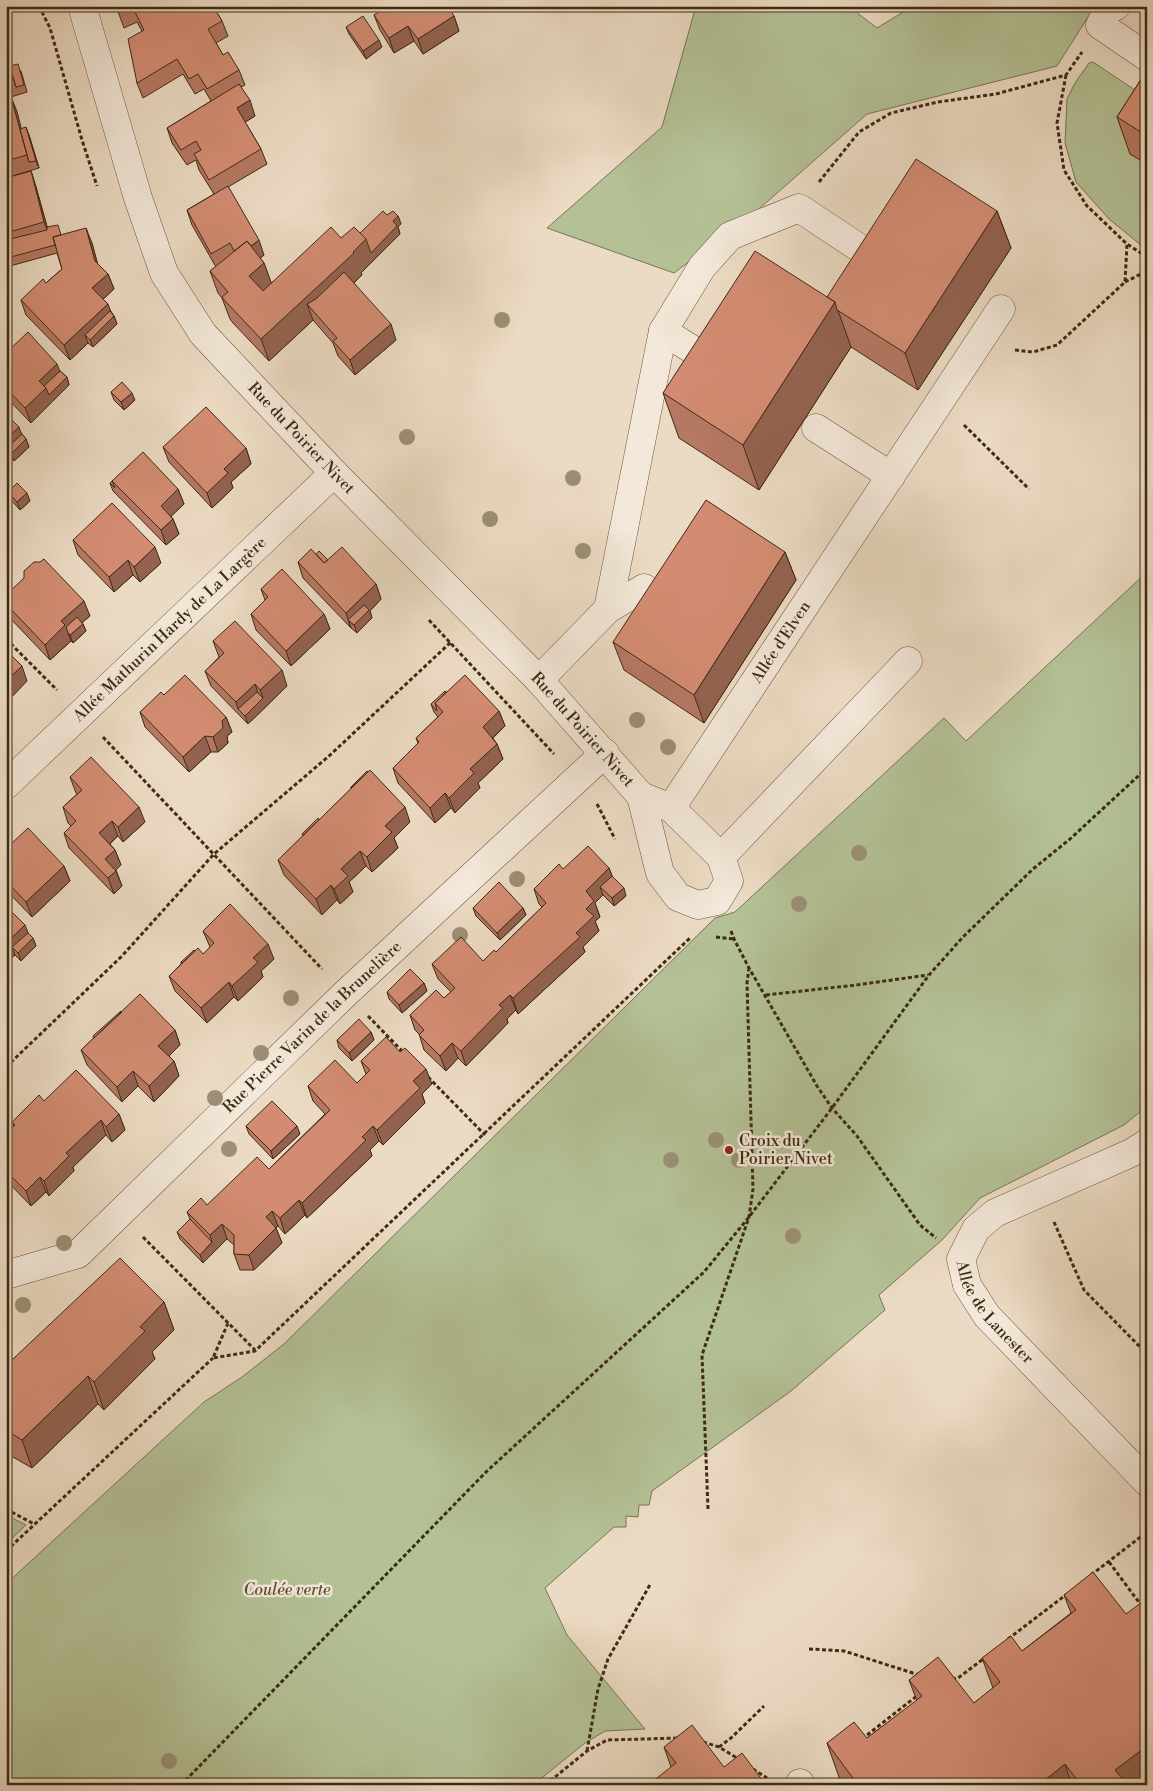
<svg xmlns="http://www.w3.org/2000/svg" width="1153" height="1791" font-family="'Libre Bodoni',serif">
  <rect width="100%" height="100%" fill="#ecdbc4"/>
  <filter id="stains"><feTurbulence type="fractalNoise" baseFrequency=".004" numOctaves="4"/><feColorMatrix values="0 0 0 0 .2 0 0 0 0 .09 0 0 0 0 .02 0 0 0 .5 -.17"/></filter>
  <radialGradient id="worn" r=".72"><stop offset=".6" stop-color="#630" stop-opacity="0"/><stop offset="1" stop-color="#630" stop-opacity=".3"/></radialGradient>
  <!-- green -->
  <path fill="#b4c196" stroke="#787654" d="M696,6H848L877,28L913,6H1095L1057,66L867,114L759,209L674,273L547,228L662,127Z
    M1093,62L1147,98V250L1109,219L1076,182L1065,143L1067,99L1075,83L1089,63Z
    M1147,572V1106L1124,1125L980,1198L942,1240L879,1295L885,1310L791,1391L652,1491L649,1505H639L638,1517L626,1516V1527H614L545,1588L567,1635L645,1729L605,1731L585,1743L533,1785H6V1584L204,1402L242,1377L284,1344L715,918L735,912L944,718L966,741Z
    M6,1515L26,1525L6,1544Z"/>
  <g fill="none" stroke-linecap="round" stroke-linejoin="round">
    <defs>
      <g id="minor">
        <path id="s1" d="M82,6L138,198L164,273L203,334L334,473L539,680L641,796"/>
        <path d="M1116,6L1108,10L1100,25L1147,57"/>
        <path d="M663,331L709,360"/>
        <path d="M816,428L891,476"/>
        <path d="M608,609L644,588"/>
        <path d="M539,680L608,609L663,331L702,267L730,236L799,208L870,255"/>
        <path id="s2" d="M6,785L334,473"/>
        <path d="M641,796L671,808L721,857L729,881L717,901L698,905L678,897L660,873Z"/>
        <path id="s3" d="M671,808L1001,309"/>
        <path d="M721,857L908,661"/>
        <path id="s4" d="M1147,1143L1131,1153L995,1213L976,1229L961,1259L967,1285L987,1316L1147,1482"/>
        <path id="s5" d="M6,1275L78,1254L346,993L605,753"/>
        <path d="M800,1783L801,1785"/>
      </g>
    </defs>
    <!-- minor casing -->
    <use href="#minor" stroke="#69573f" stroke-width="29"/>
    <!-- path -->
    <path stroke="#3d2b13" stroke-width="3" stroke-dasharray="4 2.5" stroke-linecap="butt" d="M39,6L50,28L82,140L97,186
      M1066,75L1057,123L1064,170L1087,206L1127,244L1147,257
      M819,182L859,132L891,113L938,102L996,94L1066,75L1082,52
      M1125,282L1147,271
      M1015,350L1033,352L1057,345L1125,282L1127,244
      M964,425L1029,489
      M429,620L554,754
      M6,639L57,690
      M103,737L322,969
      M597,804L615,839
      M731,931L734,939L749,968L817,1086L832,1108L857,1136L920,1225L936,1238
      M716,937L734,939
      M766,995L856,985L928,975
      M368,1016L404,1053
      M6,1067L122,956L214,854L329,756L451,642
      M428,1077L485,1135
      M1054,1222L1084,1290L1147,1354
      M143,1237L255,1350
      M228,1323L213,1358L255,1351L691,937
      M6,1509L34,1524
      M708,1509L702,1355L749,1217L753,1189L747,983L749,968
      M6,1551L213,1358
      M1109,1562L1141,1605
      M1091,1575L1147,1532
      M1008,1639L1067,1594
      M809,1649L844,1651L919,1675
      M952,1679L958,1678L986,1657
      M862,1739L918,1695
      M703,1742L719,1747L737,1758
      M719,1747L731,1738L764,1706
      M587,1751L598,1689L608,1659L651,1583
      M753,1769L767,1778
      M181,1785L486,1472L704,1272L749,1217L832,1108L929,975L963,937L1033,869L1070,839L1147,768
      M545,1785L587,1751L607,1740L680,1738"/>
    <!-- minor -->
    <use href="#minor" stroke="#f3e8d9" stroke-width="28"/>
  </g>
  <!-- trees -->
  <g fill="#9c8f75">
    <circle cx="502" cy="320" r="8"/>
    <circle cx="407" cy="437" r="8"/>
    <circle cx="573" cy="478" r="8"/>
    <circle cx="490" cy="519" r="8"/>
    <circle cx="583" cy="551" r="8"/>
    <circle cx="637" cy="720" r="8"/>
    <circle cx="668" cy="747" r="8"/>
    <circle cx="859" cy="853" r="8"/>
    <circle cx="517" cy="879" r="8"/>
    <circle cx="799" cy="904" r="8"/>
    <circle cx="460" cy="935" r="8"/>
    <circle cx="291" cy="998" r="8"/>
    <circle cx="261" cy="1053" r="8"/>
    <circle cx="215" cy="1098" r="8"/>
    <circle cx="716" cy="1140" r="8"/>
    <circle cx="229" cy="1149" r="8"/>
    <circle cx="671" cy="1160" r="8"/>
    <circle cx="739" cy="1160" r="8"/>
    <circle cx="793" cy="1236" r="8"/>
    <circle cx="64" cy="1243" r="8"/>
    <circle cx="23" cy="1305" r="8"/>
    <circle cx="169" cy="1761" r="8"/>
  </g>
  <!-- wall -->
  <path fill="#b57863" stroke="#3d2b13" d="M116,6H213L222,21L228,36L216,43L223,55L239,70L245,85L241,87L255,116L245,122L261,149L267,164L228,187L264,255L260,258L264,263L271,283L341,238L360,233L387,215L398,216L401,224L398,227L400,234L361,273L362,275L354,283L396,340L355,375L338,356L333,343L313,320L269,361L233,323L230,319L222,298L218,293L210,271L216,267L192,225L187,210L214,194L199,170L196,160L187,165L172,143L167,128L211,101L204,89L195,94L183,74L143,98L137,83L142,31L137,22L124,28Z
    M374,15L454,16L459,31L423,54L414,41L394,53L380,30Z
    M346,27L382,47L366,59L349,34Z
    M6,50L11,66L21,71L27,92L11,97L17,112L21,129L29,135L39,168L6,178Z
    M1147,70V164L1130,154L1117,117Z
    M31,171L36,187L47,227L61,235L92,243L97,263L108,274L114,289L103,299L114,316L117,324L93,347L88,343L70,360L26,315L21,300L46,283L62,269L57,253L10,266L6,254V178Z
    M997,211L1011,248L918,390L851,347L759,490L679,438L663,393L827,297Z
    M6,346L9,350L60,371L67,377L69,385L31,423L6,397Z
    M111,392L135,400L124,410L114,400Z
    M6,414L26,439L29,447L14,461L10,456L6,459Z
    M163,447L246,448L251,464L231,482L233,488L212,508L169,462Z
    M112,481L178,489L184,504L171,516L173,519L179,534L166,545L113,491L110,483Z
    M8,492L30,501L20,510L11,500Z
    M73,540L161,563L140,582L133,575L114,592L78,555Z
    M785,552L796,580L704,723L624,670L613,642Z
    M316,554L376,584L381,599L370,611L372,618L357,633L351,628L303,578L298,562Z
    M261,589L324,614L330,629L291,666L256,630L251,614L265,600Z
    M6,595L90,616L82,622L86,631L73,643L71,641L50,660L7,615L6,612Z
    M213,641L287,686L248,724L211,686L205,671L219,657Z
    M446,692L499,711L505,726L493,738L497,744L503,759L478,783L480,788L455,813L451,808L435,823L398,783L393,768L418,743L416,738L438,717L434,712L431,704Z
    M164,695L226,717L232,732L227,736L228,743L218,752H211L189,772L145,727L140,712Z
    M70,777L145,822L123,842L118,836L110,844L115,850L121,865L116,870L122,886L114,894L69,848L64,833L71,826L68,823L63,807L77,794L76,793Z
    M351,787L410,822L394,838L398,848L372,872L366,866L349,882L353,892L340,904L337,900L322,915L284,875L278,860L303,836L302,834L319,820L351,789Z
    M6,841L10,845L64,866L70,881L32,917L6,890Z
    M609,868L612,876L626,896L614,906L603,895L595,903L600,917L595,921L599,931L583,947L585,952L518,1014L516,1010L507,1019L508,1023L466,1066L458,1058L446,1071L424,1050L419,1034L415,1030L410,1015L444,998L451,992L438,979L432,964L483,961L496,952L542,907L539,904L534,889L563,869Z
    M6,906L28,933L33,938L36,946L21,961L15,955L6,963Z
    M473,908H523L526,915L500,940L476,916Z
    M203,931L274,959L261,971L263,977L238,1001L234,997L207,1023L175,991L169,976L181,964V962L203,954L210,947Z
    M424,983L427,991L402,1013L389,999L387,992Z
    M122,1012L175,1030L180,1045L169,1056L174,1061L179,1076L154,1102L138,1086L122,1102L87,1065L81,1050L94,1038L93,1036Z
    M371,1032L374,1040L352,1061L339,1048L337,1040Z
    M400,1052L432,1084L422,1094L425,1103L383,1145L379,1141L370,1150L372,1156L307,1218L305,1215L285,1234L278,1226L276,1228L282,1243L254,1270H240L234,1254V1245L227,1239L203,1263L180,1239L177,1232L190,1219L187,1212L207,1205L269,1169L325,1114L313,1101L308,1086L357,1083L366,1074L361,1061Z
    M44,1101L119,1114L125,1130L112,1142L106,1135L73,1167L74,1171L49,1196L46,1192L31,1206L6,1180V1133L14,1126L12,1122Z
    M246,1126L300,1134L273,1159L249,1134Z
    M164,1302L174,1330L152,1352L155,1359L104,1410L98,1404L32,1468L6,1453V1355L13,1359Z
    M1064,1595L1126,1614L1147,1785H844L840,1780L827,1743L867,1738L917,1701L909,1680L974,1703L993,1688L982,1658L1022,1651L1071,1613Z
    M664,1747L724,1767L766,1785L671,1767Z"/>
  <!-- shaded-wall -->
  <path fill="#946250" stroke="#3d2b13" d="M454,16L459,31L423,54L418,39Z
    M408,26L414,41L394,53L389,38Z
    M379,40L382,47L366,59L363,51Z
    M6,50L17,87H16L6,54Z
    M11,97L17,112L30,162H29L27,155Z
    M250,100L255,116L242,124L237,108Z
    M26,127L29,135L39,168L36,161Z
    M31,171L36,187L50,237L44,222Z
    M997,211L1011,248L918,390L905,353Z
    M398,216L401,224L398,227L400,234L361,273L362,275L318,316L307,304L313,320L269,361L261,339L366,239L393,221Z
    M86,228L92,243L101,276L95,261Z
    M259,240L264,255L243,273L238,257Z
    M264,263L272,285L257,298L249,276Z
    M108,274L114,289L98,304L92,288Z
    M835,302L851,347L759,490L743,445Z
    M108,304L113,318L114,316L117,324L93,347L90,340L85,335L88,343L70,360L64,345Z
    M391,324L396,340L355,375L350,360Z
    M57,364L63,379L67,377L69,385L31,423L25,408L39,381Z
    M132,393L135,400L124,410L121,402Z
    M19,427L24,441L26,439L29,447L14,461L11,454L7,448L10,456L6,459V439Z
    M246,448L251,464L231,482L233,488L212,508L207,493L224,469Z
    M178,489L184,504L166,521L161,506Z
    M27,493L30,501L20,510L17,502Z
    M173,519L179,534L166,545L161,530Z
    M155,547L161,563L140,582L134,567Z
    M785,552L796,580L704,723L694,695Z
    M128,560L133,575L114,592L109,577Z
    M376,584L381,599L370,611L372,618L357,633L354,625L348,620L351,628L346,613Z
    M84,601L90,616L69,634L68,633L71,641L50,660L45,645L61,621Z
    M324,614L330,629L291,666L286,651Z
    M83,624L86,631L73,643L70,635Z
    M22,666L27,681L8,701L6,697V681Z
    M282,670L287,686L248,724L245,716L263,698L260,690Z
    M255,684L260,699L238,709L236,702Z
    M499,711L505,726L488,742L483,727Z
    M226,717L232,732L227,736L228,743L218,752L213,737L222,721Z
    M205,736L211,752L189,772L183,757Z
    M497,744L503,759L478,783L480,788L455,813L449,798L470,769Z
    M445,793L451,808L435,823L430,808Z
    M139,807L145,822L123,842L118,827Z
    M405,807L410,822L394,838L398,848L372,872L367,857L385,826Z
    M112,821L118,836L105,848L99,833Z
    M115,850L121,865L111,875L105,859Z
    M360,851L366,866L349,882L353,892L340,904L334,889L341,869Z
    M64,866L70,881L32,917L26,902Z
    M609,868L615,883L600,887L603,895L595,903L600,917L595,921L599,931L583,947L585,952L518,1014L513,998L576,933L586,909V891Z
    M116,871L122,886L114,894L108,878Z
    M331,885L337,900L322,915L316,899Z
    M624,888L626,896L614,906L612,898Z
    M523,908L526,915L500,940L497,933Z
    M25,925L31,940L12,947L15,955L6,963V943Z
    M33,938L36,946L21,961L18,953Z
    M268,944L274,959L261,971L263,977L238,1001L232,986L253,958Z
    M229,982L234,997L207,1023L201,1008Z
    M424,983L427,991L402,1013L399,1005Z
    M510,995L516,1010L507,1019L508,1023L466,1066L461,1051L499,1005Z
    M175,1030L180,1045L164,1061L158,1046Z
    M371,1032L374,1040L352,1061L349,1053Z
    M452,1043L458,1058L446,1071L440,1056Z
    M174,1061L179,1076L154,1102L149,1086Z
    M426,1069L432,1084L422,1094L425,1103L383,1145L377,1130L413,1081Z
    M133,1071L138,1086L122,1102L117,1087Z
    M119,1114L125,1130L112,1142L106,1127Z
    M101,1120L106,1135L73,1167L74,1171L49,1196L44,1181L66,1153Z
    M297,1126L300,1134L273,1159L271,1151Z
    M373,1126L379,1141L370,1150L372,1156L307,1218L302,1203L362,1137Z
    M40,1177L46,1192L31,1206L26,1191Z
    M299,1200L305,1215L285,1234L280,1218Z
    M272,1211L278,1226L276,1228L282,1243L254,1270L249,1255L266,1217Z
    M222,1224L227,1239L203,1263L200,1255L212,1242L210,1235Z
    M164,1302L174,1330L152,1352L155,1359L104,1410L94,1382L140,1327Z
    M88,1376L98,1404L32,1468L22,1440Z
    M1147,1746V1785H1120L1115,1770Z
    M1065,1764L1072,1785H1039Z"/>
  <!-- building -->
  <path fill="#d38c73" stroke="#3d2b13" d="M116,6H213L222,21L208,29L223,55L228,52L239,70L207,89L198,74L189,79L177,59L137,83L128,39L144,30L132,6L118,13Z
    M388,6H448L454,16L418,39L408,26L389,38L374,15Z
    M363,16L379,40L363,51L346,27Z
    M6,54L13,80L6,82Z
    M18,64L24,85L16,87L10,66Z
    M1147,70V136L1117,117Z
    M239,84L250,100L237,108L261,149L209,180L194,154L201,150L196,141L181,150L167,128Z
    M11,97L27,155L6,161V98Z
    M26,127L36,161L29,162L20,129Z
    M916,159L997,211L905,353L837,310L835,302L827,297Z
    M31,171L44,222L6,233V178Z
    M228,186L259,240L251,246L247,241L234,251L230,243L211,254L187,210Z
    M383,211L387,215L393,211L398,216L393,221L397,226L371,253L366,239L360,233Z
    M58,225L61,235L53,237L55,245L7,258L6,254V240L47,230V227Z
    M331,227L341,238L354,227L366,239L353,252L354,253L261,339L225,301L222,297L228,292L210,271L247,241L264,263L249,276L263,291Z
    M86,228L95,261L108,274L92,288L108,304L64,345L21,300L43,279L46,283L62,269L53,237Z
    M755,251L835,302L743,445L663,393Z
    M344,272L391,324L350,360L333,341L337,338L307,304L316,299Z
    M110,311L114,316L90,340L85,335Z
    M28,332L57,364L39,381L46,388L25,408L6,388V346L9,350Z
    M60,371L67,377L49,395L46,388L44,386Z
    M122,382L132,393L121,402L111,392Z
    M206,407L246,448L224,469L228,473L207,493L163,447Z
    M6,414L19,427L6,439Z
    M22,434L26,439L11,454L7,448Z
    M143,452L178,489L161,506L173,519L161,530L112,481Z
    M112,481L115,488L110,483Z
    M17,483L27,493L17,502L8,492Z
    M706,500L785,552L694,695L613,642Z
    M112,503L155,547L134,567L128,560L109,577L73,540Z
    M342,547L376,584L346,613L298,562L311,549L324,563Z
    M319,551L328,560L324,563L316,554Z
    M44,559L84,601L61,621L65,625L45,645L6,604V595L24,578V571L34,562H40Z
    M282,569L324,614L286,651L251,614L268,597L261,589Z
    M364,605L369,610L354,625L348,620Z
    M77,617L83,624L70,635L68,633L66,627Z
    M235,621L282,670L260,690L255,684L236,702L205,671L224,653L213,641Z
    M6,650L22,666L6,681Z
    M185,675L226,717L222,721L223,728L213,737L205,736L183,757L140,712L161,692L164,695Z
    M465,675L499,711L483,727L497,744L470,769L474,773L449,798L445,793L430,808L393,768L419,742L416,738L443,712L435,703Z
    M445,691L446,692L435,703L437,711L431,704Z
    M257,692L263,698L245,716L238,709Z
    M91,757L139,807L118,827L112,821L99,833L115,850L105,859L116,871L108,878L64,833L76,821L63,807L82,790L70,777Z
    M370,770L405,807L385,826L392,832L367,857L360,851L341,869L348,876L334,889L331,885L316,899L278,860Z
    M367,771L368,772L351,788V787Z
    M318,818L319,820L303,835L302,834Z
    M28,828L64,866L26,902L6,881V841L10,845Z
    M588,846L609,868L586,891L594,901L586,909L594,916L576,933L580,937L513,998L510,995L499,1005L503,1008L461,1051L452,1043L440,1056L419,1035L424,1030L410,1015L436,990L444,998L455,988L432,964L461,937L483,961L494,950L496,952L546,903L534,889L559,864L563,869Z
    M612,876L624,888L612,898L600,887Z
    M499,882L523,908L497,933L473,908Z
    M230,904L268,944L253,958L258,962L232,986L229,982L201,1008L169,976L198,948L203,954L214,943L203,931Z
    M6,906L25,925L6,943Z
    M28,933L33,938L18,953L12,947Z
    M194,950L195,951L182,963L181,962Z
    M410,969L424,983L399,1005L387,992Z
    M140,994L175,1030L158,1046L174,1061L149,1086L133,1071L117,1087L81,1050Z
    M121,1011L122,1012L94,1038L93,1036Z
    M359,1019L371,1032L349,1053L337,1040Z
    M386,1037L400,1052L405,1048L426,1069L413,1081L420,1088L377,1130L373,1126L362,1137L366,1140L302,1203L299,1200L280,1218L272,1211L266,1217L276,1228L249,1255L234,1254V1235L222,1224L210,1235L187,1212L201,1198L207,1205L257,1157L269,1169L330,1110L308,1086L335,1060L357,1083L370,1070L361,1061Z
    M76,1070L119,1114L106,1127L101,1120L66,1153L69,1156L44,1181L40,1177L26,1191L6,1171V1133L15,1125L12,1122L39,1095L44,1101Z
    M272,1101L297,1126L271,1151L246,1126Z
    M190,1219L212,1242L200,1255L177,1232Z
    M120,1258L164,1302L140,1327L145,1331L94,1382L88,1376L22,1440L6,1430V1355L13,1359Z
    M1093,1572L1126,1614L1142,1602L1147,1609V1746L1115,1770L1127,1785H1081L1065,1764L1039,1785H858L827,1743L854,1722L867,1738L922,1696L909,1680L938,1657L974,1703L1000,1682L982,1658L1011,1636L1022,1651L1076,1610L1064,1595Z
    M692,1725L724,1767L742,1753L766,1785H648L676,1763L664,1747Z"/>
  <!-- markers -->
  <circle fill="#8f2418" stroke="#f3e8d9" stroke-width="2" cx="729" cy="1150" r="5"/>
  <g text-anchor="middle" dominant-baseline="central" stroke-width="5" stroke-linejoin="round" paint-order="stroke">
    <!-- street labels -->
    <g font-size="16" fill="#3d2b13" stroke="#f3e8d9">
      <text stroke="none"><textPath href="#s1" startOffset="495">Rue du Poirier Nivet</textPath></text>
      <text stroke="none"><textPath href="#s2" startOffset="226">Allée Mathurin Hardy de La Largère</textPath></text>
      <text stroke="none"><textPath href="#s3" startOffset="199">Allée d'Elven</textPath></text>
      <text stroke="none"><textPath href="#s1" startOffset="900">Rue du Poirier Nivet</textPath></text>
      <text stroke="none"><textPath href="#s5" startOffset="401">Rue Pierre Varin de la Brunelière</textPath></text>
      <text stroke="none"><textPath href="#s4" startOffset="290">Allée de Lanester</textPath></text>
    </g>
    <!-- poi labels -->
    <g font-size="16" fill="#3d2b13" stroke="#f3e8d9" text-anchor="start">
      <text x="739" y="1141">Croix du<tspan x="739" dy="18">Poirier Nivet</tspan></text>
    </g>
    <!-- park labels -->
    <g font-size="16" font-style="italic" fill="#5b5034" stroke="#f3e8d9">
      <text x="287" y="1590">Coulée verte</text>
    </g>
  </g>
  <!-- margin -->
  <rect width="1153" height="1791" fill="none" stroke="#ecdbc4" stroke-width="25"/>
  <rect x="8" y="8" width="1138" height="1776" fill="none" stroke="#3d2b13" stroke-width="2.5"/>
  <rect x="12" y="12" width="1128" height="1766" fill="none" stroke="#3d2b13"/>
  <rect width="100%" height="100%" filter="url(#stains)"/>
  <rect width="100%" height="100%" fill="url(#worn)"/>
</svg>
